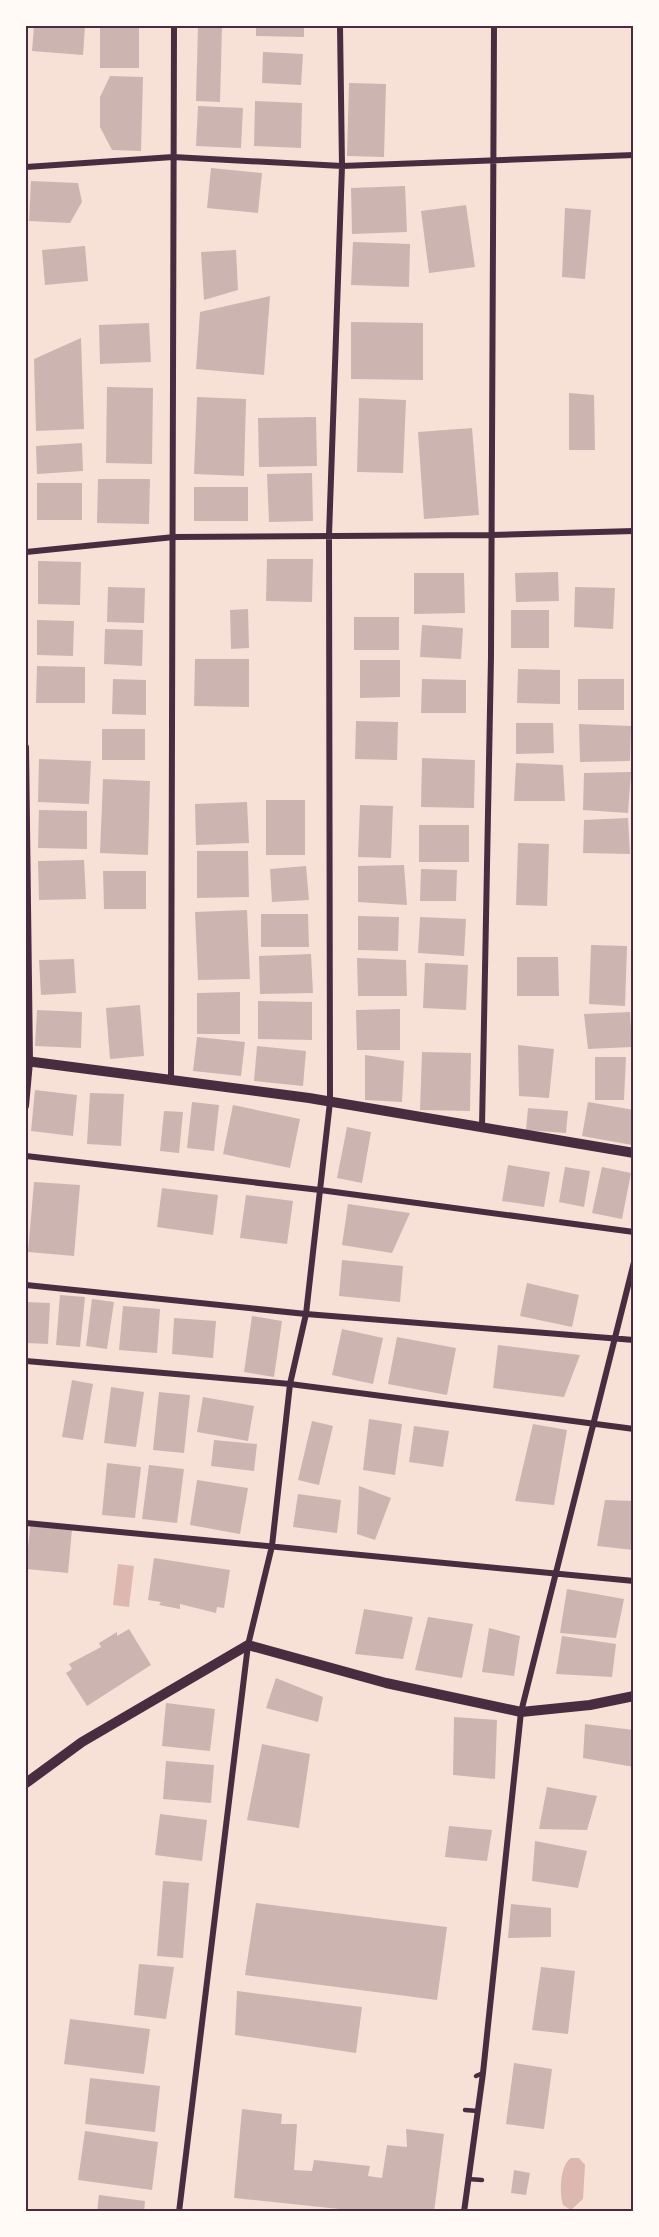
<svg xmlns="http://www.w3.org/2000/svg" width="659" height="2237" font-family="'PT Sans',sans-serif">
  <rect width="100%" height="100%" fill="#f7e1d7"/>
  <!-- water -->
  <path fill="#dcb8b0" d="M118,1564L134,1566L129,1607L113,1605Z
    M571,2158H579L585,2165L583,2199L571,2210L563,2205C559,2194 560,2164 571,2158Z"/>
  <!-- building -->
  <path fill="#ccb4b1" d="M34,26H85L83,55L32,51Z
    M100,26H139V68H100Z
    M198,26H222L220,102L196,101Z
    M256,26H304V37L256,36Z
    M263,52L303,54L301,85L262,83Z
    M110,76L143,77L141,151L112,150L100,127V97Z
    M349,83L386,84L384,157L347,156Z
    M255,101L302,103L301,148L254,146Z
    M198,106L243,108L241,148L196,146Z
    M211,168L262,173L258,213L207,208Z
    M31,181L78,183L82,202L70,223L29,221Z
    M405,186L407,232L352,234L351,188Z
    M466,205L475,267L429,273L421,211Z
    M565,208L591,210L585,279L562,277Z
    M353,242L410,244L409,287L351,285Z
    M85,246L88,281L45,285L42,250Z
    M236,250L238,290L204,300L201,252Z
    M270,296L264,375L196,369L200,312Z
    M351,322L423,323V380L351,379Z
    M149,323L151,362L100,364L99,325Z
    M81,338L84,429L36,431L34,359Z
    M107,387L153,388L152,464L106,463Z
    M569,393L594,395L595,450H569Z
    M197,397L246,399L244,476L194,474Z
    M359,398L406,400L403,473L357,472Z
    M316,417L317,466L259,467L258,418Z
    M472,428L479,515L424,519L418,432Z
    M82,443L83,471L37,474L36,446Z
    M312,473L313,521L269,522L267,474Z
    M98,479H150L149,524L97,523Z
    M37,483H82V520H37Z
    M194,487H248V521H194Z
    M267,559H313L312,602L266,601Z
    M38,561L81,562L80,605L38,604Z
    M558,572L559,601L516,602L515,573Z
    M414,573H464L465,613L414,614Z
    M108,587L145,588L144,623L107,622Z
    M575,587L615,588L613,629L574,627Z
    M248,609L249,648L231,649L230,610Z
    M511,610H549V648H511Z
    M354,617H399V650H354Z
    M37,620L74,621L73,656L37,655Z
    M422,625L463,628L461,659L420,657Z
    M105,629L143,630L142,666L104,664Z
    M195,659H249V707L194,706Z
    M360,660H400V697L360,698Z
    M37,666L85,667V703H36Z
    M518,669L560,670V704L517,703Z
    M113,679L146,680V715L112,714Z
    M422,679L466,680V713H421Z
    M578,679H624V710H578Z
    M356,721L398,722L397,760L355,759Z
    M516,723H553L554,753L516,754Z
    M579,724L631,726L630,761L580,762Z
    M102,729H145V760H102Z
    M422,758L475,760L474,808L421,807Z
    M39,759L91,761L89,804L38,802Z
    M516,763L563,765L565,801H514Z
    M631,772L628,813L583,810L584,773Z
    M103,779L150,781L148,855L100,853Z
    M266,800H305V855H266Z
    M247,802L249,843L196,845L195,804Z
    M360,805L393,806L391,858L358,857Z
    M39,810L87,811V849L38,848Z
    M628,818L630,854L583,853L584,820Z
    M419,825H469V862H419Z
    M518,843L549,844L547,906L516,905Z
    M197,851H248L249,897L197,898Z
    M84,860L86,899L39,900L38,861Z
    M404,865L407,905L358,902V866Z
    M306,866L309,900L272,902L270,869Z
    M421,869L457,870L456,901H420Z
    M103,871H146V909H104Z
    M247,910L250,979L198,980L195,912Z
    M261,914H308L309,947H261Z
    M358,916L399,917L398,951L358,950Z
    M420,917L466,919L464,956L418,953Z
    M591,945L627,946L625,1006L589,1004Z
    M311,954L313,993L260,994L259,956Z
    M517,957H558L559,996H517Z
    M357,958L406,960L407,996H358Z
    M74,959L76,993L41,995L39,960Z
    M425,963L468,965L466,1010L423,1008Z
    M240,992V1034H197V993Z
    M258,1001L312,1002V1040L258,1039Z
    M140,1005L144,1056L110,1059L106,1008Z
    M400,1009V1050H357L356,1010Z
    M37,1010L82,1012L81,1048L35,1046Z
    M630,1012L632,1047L588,1049L584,1014Z
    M197,1037L245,1042L241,1076L193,1071Z
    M518,1045L554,1049L549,1098L519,1096Z
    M257,1046L306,1051L303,1086L254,1081Z
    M422,1052L471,1053L470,1111L420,1110Z
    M365,1055L404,1061L402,1102L365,1100Z
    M595,1057H626L624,1100H595Z
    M35,1090L77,1095L73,1136L31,1131Z
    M90,1093L124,1094L121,1146L87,1144Z
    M192,1102L219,1105L214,1151L187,1148Z
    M588,1102L634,1110L632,1145L582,1136Z
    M233,1105L300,1119L290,1168L223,1154Z
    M528,1108L568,1111L566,1133L526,1130Z
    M164,1111L183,1112L179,1153L160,1151Z
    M347,1127L371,1132L362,1183L337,1178Z
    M508,1165L550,1172L544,1207L502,1201Z
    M565,1167L590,1171L584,1207L559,1202Z
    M602,1167L631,1173L622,1219L592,1213Z
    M34,1182L80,1185L74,1256L28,1252Z
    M162,1188L218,1195L213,1235L157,1227Z
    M246,1195L293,1201L287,1244L240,1238Z
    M348,1204L410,1213L392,1253L342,1245Z
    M342,1260L403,1266L400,1302L339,1296Z
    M527,1283L579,1295L572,1327L520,1316Z
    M60,1295L85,1297L80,1347L56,1345Z
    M92,1299L114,1302L107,1349L86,1346Z
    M26,1302L50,1303L48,1344L26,1343Z
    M123,1306L160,1309L157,1353L119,1350Z
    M252,1316L282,1321L274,1377L244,1372Z
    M174,1318L216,1321L213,1358L172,1354Z
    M342,1329L383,1338L373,1384L332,1375Z
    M397,1337L456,1348L447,1395L388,1384Z
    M498,1345L580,1355L564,1397L493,1388Z
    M72,1380L93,1384L83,1440L62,1437Z
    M111,1387L144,1392L136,1447L104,1443Z
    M159,1392L190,1395L184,1453L153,1450Z
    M203,1397L254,1406L248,1441L197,1432Z
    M369,1419L402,1424L395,1475L363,1470Z
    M312,1421L333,1426L319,1485L298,1480Z
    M533,1424L567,1430L554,1505L515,1501Z
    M414,1426L449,1431L443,1467L409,1462Z
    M214,1440L257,1444L254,1471L211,1466Z
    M107,1463L141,1467L135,1518L102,1515Z
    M149,1465L184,1469L177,1523L142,1519Z
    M197,1480L248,1488L240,1534L190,1525Z
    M359,1486L391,1498L375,1540L357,1534Z
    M298,1494L341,1500L337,1533L293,1527Z
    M605,1500L634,1501V1550L597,1546Z
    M30,1526L72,1529L68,1573L26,1569Z
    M154,1558L230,1570L224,1608L217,1607L216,1613L180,1604V1609L159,1605L161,1602L148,1600Z
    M567,1589L624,1599L616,1638L560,1633Z
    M364,1609L413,1617L403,1659L355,1654Z
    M428,1617L473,1624L462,1678L415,1670Z
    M489,1628L520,1636L514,1676L482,1672Z
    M129,1629L151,1665L87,1706L66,1673L72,1669L69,1664L101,1647L99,1643L117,1632V1636Z
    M562,1636L616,1644L612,1677L556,1674Z
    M276,1678L323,1697L318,1722L266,1708Z
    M166,1703L215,1709L210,1751L162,1746Z
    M454,1717L497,1720L495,1779L453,1775Z
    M585,1724L634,1730V1767L583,1758Z
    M262,1744L310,1754L299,1828L247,1820Z
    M166,1761L214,1765L211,1803L163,1799Z
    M547,1787L597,1796L587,1830L539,1829Z
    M160,1814L207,1820L202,1861L155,1855Z
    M449,1826L492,1830L487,1861L445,1857Z
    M535,1841L587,1851L578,1888L532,1881Z
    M163,1881L189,1883L183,1958L157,1956Z
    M256,1903L447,1927L437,2000L245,1975Z
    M511,1904L551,1908V1937L508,1938Z
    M139,1964L174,1967L166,2019L134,2015Z
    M541,1967L575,1971L568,2034L532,2030Z
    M237,1991L362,2007L356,2053L235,2035Z
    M70,2019L150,2029L144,2074L64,2064Z
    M514,2063L552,2069L544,2129L506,2124Z
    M90,2078L160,2086L155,2132L85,2124Z
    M242,2109L282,2114L281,2124H297L294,2170L312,2171L314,2160L370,2166L368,2176L382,2178L387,2145L407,2147L406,2129L444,2134L434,2212H368L234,2198Z
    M85,2131L158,2142L152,2190L78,2180Z
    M514,2170L530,2173L526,2195L511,2193Z
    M99,2195L145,2201L144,2212H97Z"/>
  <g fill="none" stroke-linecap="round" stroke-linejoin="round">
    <!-- service -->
    <path stroke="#4a2c40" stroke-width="4.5" d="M476,2076L483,2073
      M465,2110L478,2111
      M468,2179L482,2180"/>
    <!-- minor -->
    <path stroke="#4a2c40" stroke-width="6" d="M26,167L173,157L342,166L634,155
      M26,552L174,537L492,535L634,531
      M26,747L30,1062L26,1106
      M171,1080L174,26
      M482,1127L491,657L494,26
      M26,1156L320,1190L634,1232
      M26,1285L306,1314L634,1340
      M26,1361L290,1384L634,1429
      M26,1523L634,1581
      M179,2212L248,1645L272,1546L290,1384L306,1314L330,1102L329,535L342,166L340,26
      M464,2212L483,2073L521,1712L634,1262"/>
    <!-- tertiary -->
    <path stroke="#4a2c40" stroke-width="10" d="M26,1061L309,1098L634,1153
      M26,1783L82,1742L248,1645L386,1683L521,1712L590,1705L634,1696"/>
  </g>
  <!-- border -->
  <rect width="659" height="2237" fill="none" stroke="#fffaf5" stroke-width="54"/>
  <rect x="27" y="27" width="605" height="2183" fill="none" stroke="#4a2c40" stroke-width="2"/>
</svg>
